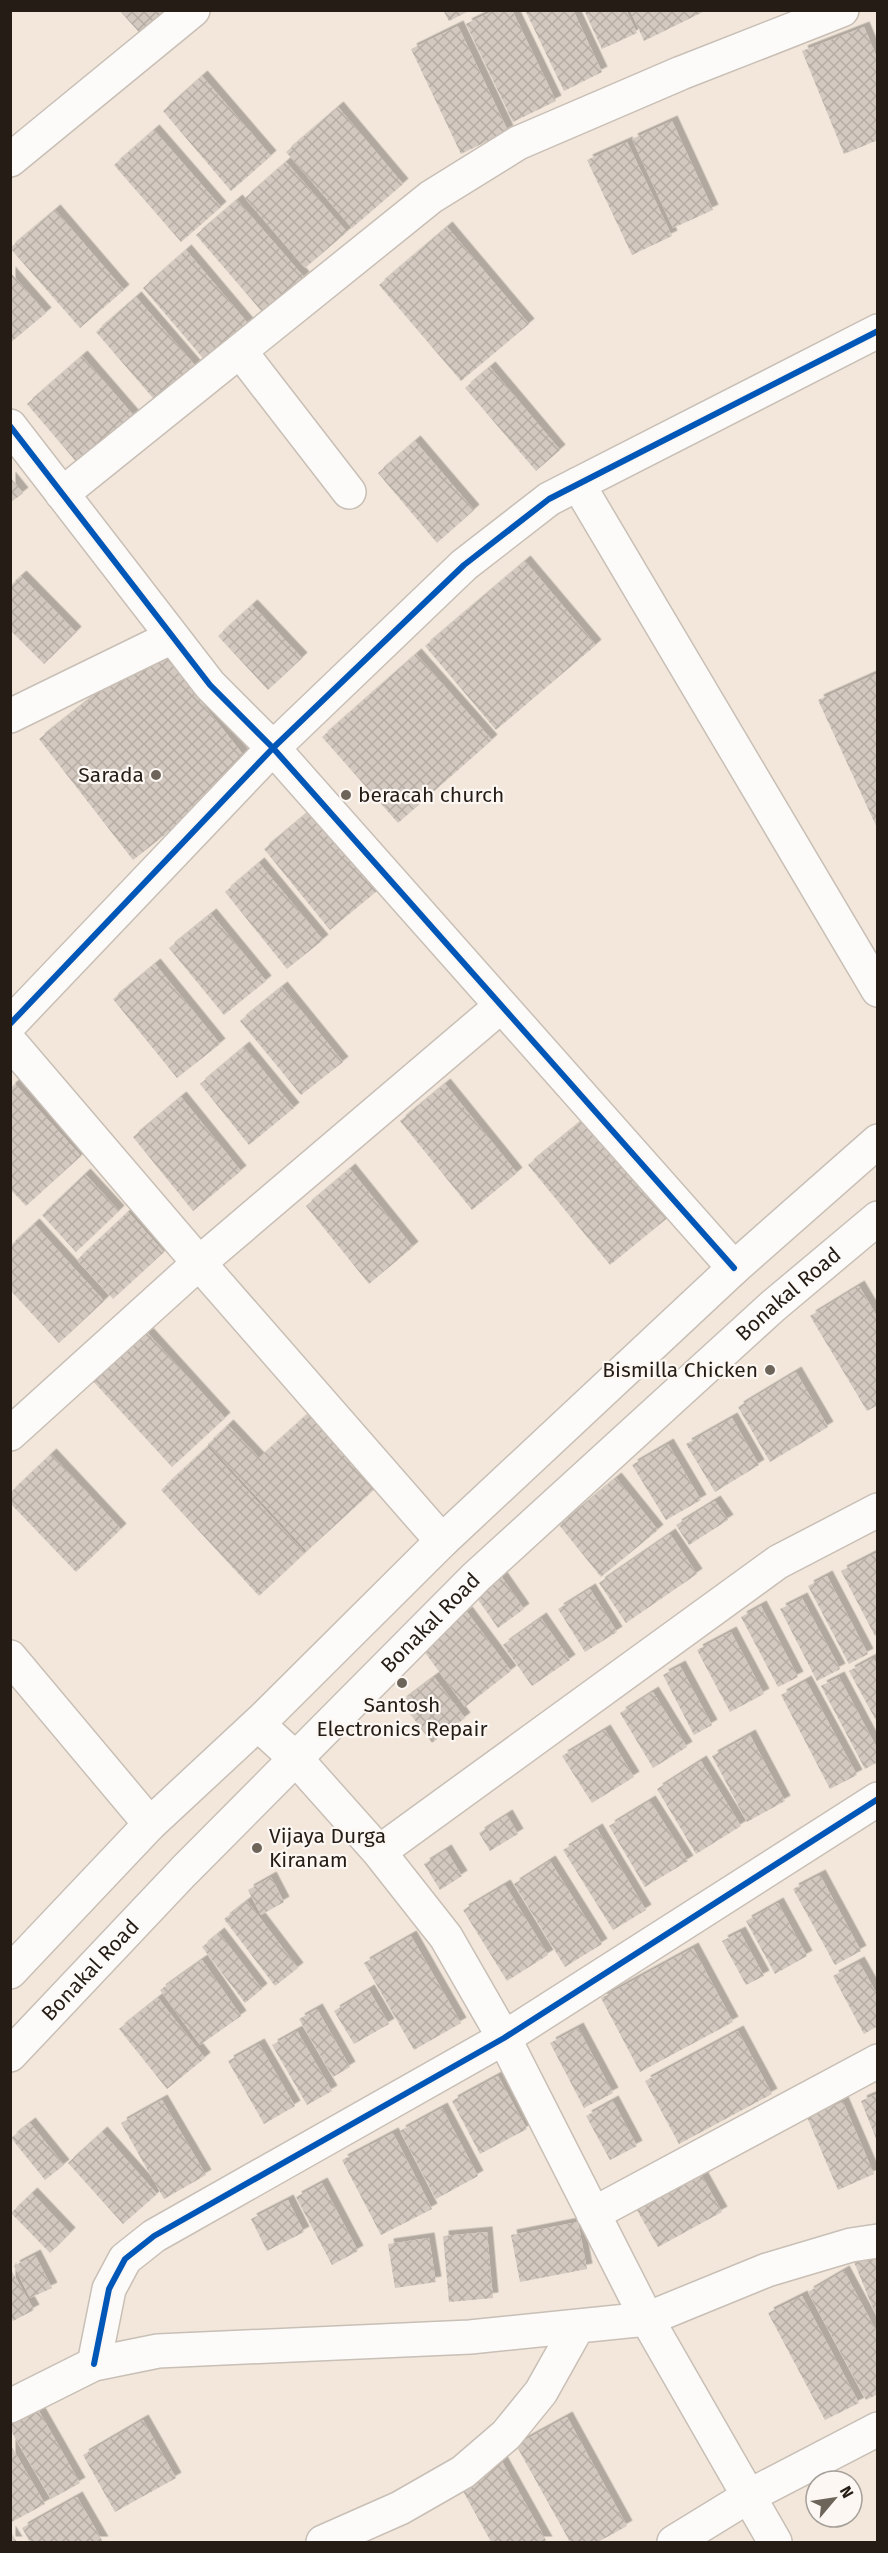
<svg xmlns="http://www.w3.org/2000/svg" width="888" height="2553" font-family="'Fira Sans',sans-serif">
  <defs>
    <pattern id="building-cross-hatch" width="8" height="8" patternUnits="userSpaceOnUse" patternTransform="scale(1.5)"><rect width="8" height="8" fill="#d3c9c0"/><path d="M0 0l8 8M0 8l8-8" fill="none" stroke="#b5aca4"/></pattern>
    <filter id="shadow"><feDropShadow dx="5.5" dy="-5.5" stdDeviation="0" flood-color="#0004"/></filter>
  </defs>
  <rect width="100%" height="100%" fill="#f2e7da"/>
  <!-- building -->
  <path fill="url(#building-cross-hatch)" filter="url(#shadow)" d="M119,10H178L146,40Z
    M443,10H471L449,21Z
    M495,10H512L556,101L513,122L466,24Z
    M525,10H573L602,72L564,91Z
    M584,10H626L637,33L602,49Z
    M630,10H707L644,41Z
    M458,26L508,131L461,154L411,49Z
    M864,27L878,60V140L844,154L802,51Z
    M202,76L271,156L231,191L163,111Z
    M338,107L403,184L352,228L286,152Z
    M672,121L713,210L673,228L632,139Z
    M154,130L221,207L181,242L114,165Z
    M627,142L672,236L632,255L587,160Z
    M286,162L347,232L305,268L245,198Z
    M237,200L304,277L263,313L196,235Z
    M55,210L124,290L80,328L10,248Z
    M447,227L529,324L461,381L379,285Z
    M186,250L251,327L208,364L143,288Z
    M10,272L46,313L10,343Z
    M136,297L199,370L159,405L96,332Z
    M82,356L140,423L85,472L27,404Z
    M490,367L560,450L536,471L465,388Z
    M415,441L474,510L437,543L378,473Z
    M10,477L23,493L10,503Z
    M525,561L596,645L496,730L425,646Z
    M21,576L76,632L44,664L10,630V586Z
    M252,605L302,658L268,690L218,636Z
    M157,646L252,766L133,860L39,739Z
    M416,654L492,740L398,823L322,737Z
    M878,673V830L818,700Z
    M311,810L377,891L330,930L264,849Z
    M259,863L323,940L287,969L225,892Z
    M211,914L266,981L224,1015L169,948Z
    M155,964L220,1044L177,1078L113,999Z
    M282,987L343,1062L301,1095L240,1021Z
    M244,1047L294,1108L249,1145L200,1084Z
    M15,1084L81,1156L26,1206L10,1189V1088Z
    M445,1084L517,1173L472,1210L400,1121Z
    M181,1097L241,1171L193,1211L133,1137Z
    M589,1115L670,1216L610,1265L528,1165Z
    M350,1169L413,1247L369,1284L306,1206Z
    M85,1174L119,1211L76,1252L42,1215Z
    M128,1212L164,1252L113,1299L77,1260Z
    M34,1224L104,1301L59,1343L10,1290V1246Z
    M859,1286L878,1318V1405L867,1411L810,1316Z
    M145,1330L225,1418L172,1467L91,1379Z
    M796,1372L828,1427L770,1462L738,1407Z
    M311,1411L378,1486L307,1551L208,1444L228,1425L259,1458Z
    M732,1418L759,1465L715,1492L686,1444Z
    M668,1444L701,1500L666,1520L632,1465Z
    M207,1447L305,1553L259,1596L161,1490Z
    M51,1454L121,1529L76,1572L10,1503V1493Z
    M616,1478L658,1530L601,1577L559,1525Z
    M715,1501L728,1520L689,1545L676,1525Z
    M670,1534L697,1574L626,1623L599,1583Z
    M878,1552V1635L875,1636L841,1571Z
    M501,1576L524,1609L498,1628L474,1594Z
    M827,1576L868,1654L849,1664L808,1586Z
    M590,1589L617,1632L585,1652L558,1609Z
    M802,1598L840,1669L817,1681L780,1609Z
    M761,1606L798,1677L778,1687L741,1617Z
    M467,1612L511,1671L465,1707L421,1647Z
    M541,1618L570,1660L532,1686L503,1645Z
    M731,1632L764,1694L730,1712L697,1650Z
    M873,1658L878,1666V1724L849,1671Z
    M680,1666L712,1725L694,1735L663,1675Z
    M434,1677L465,1718L432,1743L401,1702Z
    M839,1677L878,1750V1762L865,1769L821,1686Z
    M806,1681L857,1775L830,1789L781,1695Z
    M653,1692L687,1747L653,1768L620,1713Z
    M605,1730L634,1777L592,1803L562,1756Z
    M750,1735L785,1801L747,1822L712,1756Z
    M701,1761L741,1826L696,1854L657,1789Z
    M650,1801L688,1861L645,1887L609,1826Z
    M507,1815L518,1834L490,1851L479,1833Z
    M597,1829L646,1910L613,1930L563,1850Z
    M446,1850L462,1876L440,1890L424,1864Z
    M550,1861L602,1944L565,1967L514,1884Z
    M820,1875L861,1951L835,1965L793,1889Z
    M271,1877L284,1902L261,1915L248,1890Z
    M505,1885L548,1955L507,1981L463,1910Z
    M247,1901L298,1968L275,1986L224,1919Z
    M778,1903L807,1956L775,1974L746,1921Z
    M740,1932L764,1976L746,1985L722,1941Z
    M219,1933L262,1989L245,2003L202,1947Z
    M411,1936L461,2023L414,2050L364,1963Z
    M693,1948L733,2022L640,2072L601,1998Z
    M202,1960L241,2016L200,2045L160,1990Z
    M859,1962L878,1996V2026L864,2034L833,1976Z
    M369,1990L389,2024L354,2044L334,2011Z
    M158,1998L205,2058L167,2089L119,2029Z
    M317,2009L350,2067L333,2077L299,2019Z
    M578,2028L613,2093L584,2108L550,2043Z
    M297,2031L332,2091L307,2105L272,2045Z
    M738,2031L772,2094L679,2144L645,2081Z
    M259,2044L295,2106L264,2124L228,2061Z
    M498,2076L527,2129L480,2154L452,2101Z
    M877,2094V2141L861,2101Z
    M162,2100L206,2175L164,2199L121,2123Z
    M613,2101L637,2146L610,2160L586,2116Z
    M843,2102L874,2174L838,2190L807,2117Z
    M442,2108L478,2176L436,2199L400,2131Z
    M30,2123L64,2165L45,2180L11,2138Z
    M102,2132L157,2194L123,2224L68,2163Z
    M393,2133L432,2209L381,2235L342,2160Z
    M698,2169L722,2212L658,2247L634,2205Z
    M322,2183L358,2251L332,2265L296,2197Z
    M32,2193L70,2233L50,2253L11,2213Z
    M288,2200L304,2232L267,2251L251,2219Z
    M578,2222L587,2269L520,2282L511,2235Z
    M487,2232L493,2298L449,2302L443,2236Z
    M429,2238L436,2282L395,2288L388,2244Z
    M878,2252V2318H877L854,2262Z
    M35,2255L52,2288L30,2298L14,2266Z
    M10,2268L34,2310L13,2321L10,2316Z
    M844,2271L878,2334V2394L866,2400L808,2292Z
    M802,2296L859,2403L825,2420L768,2313Z
    M32,2399L80,2483L51,2499L10,2429V2411Z
    M567,2417L627,2526L598,2542H570L516,2445Z
    M143,2420L176,2478L115,2512L83,2455Z
    M10,2444L45,2504L10,2523Z
    M500,2458L547,2542H491L458,2482Z
    M77,2497L103,2542H30L22,2528Z
    M10,2531L17,2542H10Z"/>
  <g fill="none" stroke-linecap="round" stroke-linejoin="round">
    <defs>
      <path id="minor" d="M10,160L193,10
        M240,351L349,492
        M10,426L210,685L273,748L734,1268
        M578,484L878,990
        M62,494L431,197L518,143L681,73L842,10
        M10,716L172,637
        M10,1024L273,748L464,565L549,499L878,331
        M10,1042L199,1263L442,1541
        M10,1434L199,1263L501,1006
        M10,1657L150,1824
        M258,1724L297,1760L379,1852L446,1937L504,2038L647,2319L775,2542
        M379,1852L778,1562L878,1510
        M593,2214L878,2061
        M94,2364L109,2289L125,2259L154,2236L504,2038L878,1799
        M10,2406L94,2364L158,2351L470,2337L647,2319L767,2270L851,2245L878,2241
        M323,2542L400,2508L463,2472L506,2435L541,2392L578,2326
        M674,2542L749,2496L878,2429"/>
      <g id="secondary">
        <path d="M10,1972L150,1824L264,1718L442,1541L734,1268L878,1141"/>
        <path id="s1" d="M10,2055L183,1872L476,1577L773,1306L878,1218"/>
      </g>
    </defs>
    <!-- minor casing -->
    <use href="#minor" stroke="#c8bfb6" stroke-width="36"/>
    <!-- secondary casing -->
    <use href="#secondary" stroke="#c8bfb6" stroke-width="36"/>
    <!-- minor -->
    <use href="#minor" stroke="#fdfbf9" stroke-width="33"/>
    <!-- secondary -->
    <use href="#secondary" stroke="#fdfbf9" stroke-width="33"/>
    <defs>
      <path id="cycleway" d="M10,426L210,685L273,748L734,1268
        M10,1024L273,748L464,565L549,499L878,331
        M94,2364L109,2289L125,2259L154,2236L504,2038L878,1799"/>
    </defs>
    <!-- cycleway casing -->
    <use href="#cycleway" stroke="#fcf7f3" stroke-width="10"/>
    <!-- cycleway -->
    <use href="#cycleway" stroke="#0057b8" stroke-width="6"/>
  </g>
  <!-- markers -->
  <g fill="#6d645a" stroke="#fcf7f3" stroke-width="2">
    <circle cx="156" cy="775" r="6"/>
    <circle cx="346" cy="795" r="6"/>
    <circle cx="770" cy="1370" r="6"/>
    <circle cx="402" cy="1683" r="6"/>
    <circle cx="257" cy="1848" r="6"/>
  </g>
  <g text-anchor="middle" dominant-baseline="central" stroke-width="4.5" stroke-linejoin="round" paint-order="stroke">
    <!-- poi labels -->
    <g font-size="21" fill="#251d15" stroke="#fcf7f3" text-anchor="end">
      <text x="144" y="775">Sarada</text>
      <text x="358" y="795" text-anchor="start">beracah church</text>
      <text x="758" y="1370">Bismilla Chicken</text>
      <text x="402" y="1705" text-anchor="middle">Santosh<tspan x="402" dy="24">Electronics Repair</tspan></text>
      <text x="269" y="1836" text-anchor="start">Vijaya Durga<tspan x="269" dy="24">Kiranam</tspan></text>
    </g>
    <!-- street labels -->
    <g font-size="21" fill="#251d15" stroke="#fcf7f3">
      <text stroke="none"><textPath href="#s1" startOffset="1089">Bonakal Road</textPath></text>
      <text stroke="none"><textPath href="#s1" startOffset="603">Bonakal Road</textPath></text>
      <text stroke="none"><textPath href="#s1" startOffset="117">Bonakal Road</textPath></text>
    </g>
  </g>
  <!-- border -->
  <rect width="888" height="2553" fill="none" stroke="#251d15" stroke-width="24"/>
  <!-- north arrow -->
  <g transform="translate(834 2499) rotate(61)"><circle r="28" fill="#fcf7f3" stroke="#a6a09a" stroke-width="1.5"/>
  <path d="M0-4.5L10 22L0 15L-10 22Z" fill="#6d645a"/>
  <text y="-9" font-size="16" font-weight="bold" text-anchor="middle" fill="#251d15">N</text>
  </g>
</svg>
